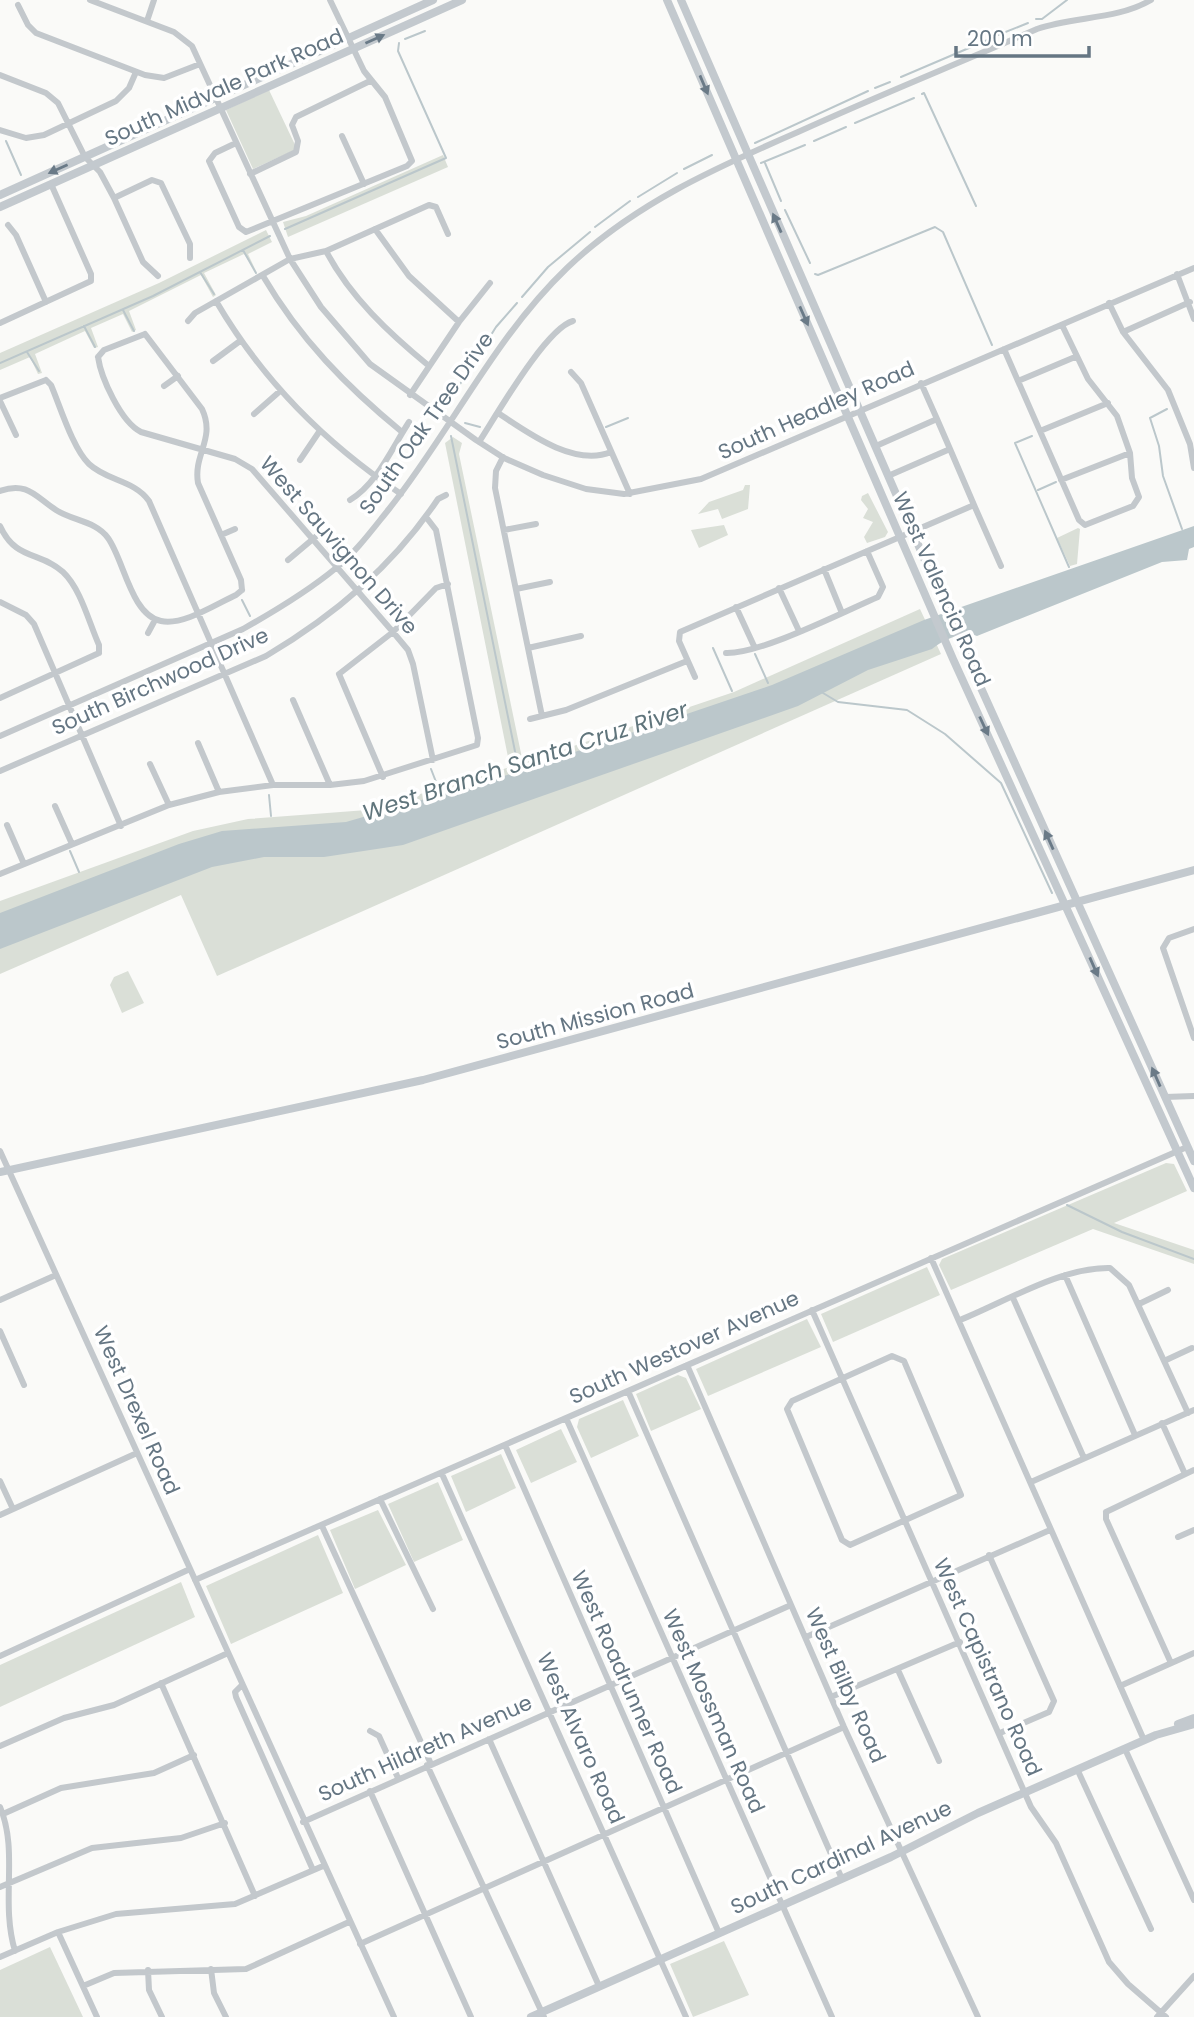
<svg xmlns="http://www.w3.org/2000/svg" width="1194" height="2017" font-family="Poppins,sans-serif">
  <rect width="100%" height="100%" fill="#fafaf8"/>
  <!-- green -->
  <path fill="#dadfd7" d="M269,90L297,149L253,169L226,110Z
    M443,155L448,167L288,237L283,222L306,216Z
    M266,230L272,242L248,254L257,273L244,254L204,273L216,295L213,297L201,275L129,311L136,330L132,332L123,314L91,328L98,347L94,348L85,331L35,354L42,373L38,374L30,357L0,370V353L159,283Z
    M453,437L462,443L459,454L523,763L734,692L920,609L941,654L217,976L181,895L0,974V901L193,831L248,819L367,810L510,767L445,443Z
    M745,485H750L748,509L722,519L718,509L698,514L709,502L743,490Z
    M868,493L888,532L885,537L867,543L864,537L873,522L863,518L868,509L861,500L862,496Z
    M724,525L728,535L699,548L691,530Z
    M1078,528L1080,529L1077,564L1070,566L1057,538Z
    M128,971L144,1003L122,1013L110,985L114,977Z
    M1166,1163L1174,1164L1187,1191L1114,1223L1194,1250V1264L1093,1229L951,1290L939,1265L942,1259Z
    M927,1267L940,1295L833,1342L821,1314Z
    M807,1319L821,1347L708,1396L696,1369Z
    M678,1375L686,1378L701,1409L651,1431L636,1394Z
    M623,1400L639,1436L591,1458L577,1427L579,1419Z
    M561,1429L577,1462L531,1483L516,1450Z
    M501,1454L516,1488L466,1512L451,1476Z
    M438,1482L463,1540L414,1562L388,1504Z
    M378,1510L406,1565L355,1589L330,1530Z
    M318,1535L343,1593L231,1644L206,1586Z
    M181,1582L195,1617L0,1707V1665Z
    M724,1941L749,1995L693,2017L670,1964Z
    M50,1947L83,2017H0V1970Z"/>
  <!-- water -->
  <path fill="#bbc7cb" d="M1194,526V547L1189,549L1187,560L1162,562L977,636C965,630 942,640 932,649L868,670L798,706L403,845L324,857H264L212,867L0,949V913L179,844L222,831L346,822L504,776L772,685L924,620Z"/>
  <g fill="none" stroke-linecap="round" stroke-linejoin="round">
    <!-- stream -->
    <path stroke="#bbc7cb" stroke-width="2" d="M1036,19H1042L1067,0
      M998,35L1028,23
      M405,39L425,31
      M901,77L990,39
      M875,88L890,82
      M922,94L924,93L976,206
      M855,123L914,98
      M6,141L21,175
      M814,141L846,127
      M755,143L868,91
      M761,163L805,145
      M765,163L781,201
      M684,169L712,155
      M638,197L677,173
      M785,210L810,263
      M595,227L630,201
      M285,229L446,158L398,51L399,43
      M243,250L256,273
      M200,272L214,294
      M815,274L818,275L935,227L943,232L992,345
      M522,297L548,267L590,232
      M123,310L134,331
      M84,326L95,347
      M27,352L39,371
      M0,363L153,296L270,236
      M445,408L496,327L517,303
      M1167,409L1150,418L1159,446L1163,476L1182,529
      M465,423L480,427
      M606,427L628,418
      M451,436L519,771
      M1032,436L1015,443L1069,567
      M1038,490L1056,482
      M242,600L250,616
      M713,648L732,691
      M755,654L768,683
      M823,693L838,702L907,710L945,734L1001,783L1052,893
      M431,769L438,787
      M269,795L271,816
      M70,851L79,872
      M1067,1205L1122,1232L1194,1259"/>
    <!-- minor -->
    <path stroke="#c3c8cc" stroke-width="6" d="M90,0L174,32L192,46L290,259L321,307L370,364L476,440L504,458L543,475L586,489L624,494L701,479L1194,268
      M18,5L28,25L36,33L145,75L164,78L200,64
      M147,21L154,0
      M0,75L46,93L58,103L85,157L100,172L114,198L143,262L158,276
      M0,130L26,138L44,135L116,101L129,88L136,72
      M342,136L364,184
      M236,143L215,153L209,161L239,227L246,232L407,166L412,161L385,97L364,71L330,0
      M250,174L296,152L298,141L292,125L296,117L370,81
      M114,198L152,180L161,183L190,244V258
      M8,225L16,235L46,302
      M375,229L409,276L459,322
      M326,251C350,297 390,334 429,366
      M1177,274L1194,319
      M263,276C300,339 346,386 402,432
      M216,301C263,381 324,442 401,494
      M1109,303L1123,332L1168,390L1190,444L1194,468
      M188,321L195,313L290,259L326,251L429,205L436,207L448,234
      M0,323L91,281V274L51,184
      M1123,332L1190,302
      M145,334L202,409C216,439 193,454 198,483L241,580L242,590
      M1004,349L1079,520L1085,525L1133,506L1139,497L1132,478L1130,453L1117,416L1088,379L1062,325
      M98,357C101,378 121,422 141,432L235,459L252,469L393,632L408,650L413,664L433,760
      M98,357L104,350L145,334
      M213,361L240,341
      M571,372L581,383L630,494
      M46,380L51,385C60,406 73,449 89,464C107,481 134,480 149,501L273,785
      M1018,381L1075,357
      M164,386L178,376
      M410,395L459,322L490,283
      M0,398L46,380
      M0,401L16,435
      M498,413C528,433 574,467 611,452
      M254,414L279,392
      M1040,431L1108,403
      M479,442C496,416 546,328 573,321
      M876,446L937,419L921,383
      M503,457L496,471L495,488L542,716
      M300,460L319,432
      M888,476L950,449L937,419
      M1061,480L1130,453
      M0,491C27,481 36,497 56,510C73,521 96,521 108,538C124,560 131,615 161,621C183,626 216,604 236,595L242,590
      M350,500C377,484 392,448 409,422
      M974,505L1001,566
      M0,526C16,561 40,551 63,572C81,589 89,623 99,645V653
      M504,530L536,524
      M221,535L235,529
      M288,560L326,528
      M824,569L842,613
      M779,588L799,631
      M516,589L550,582
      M0,602L26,615L34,624L121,826
      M736,607L754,646
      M148,633L155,620
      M528,648L581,636
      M726,653C761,654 843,612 878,597L883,587L867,551
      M339,674L393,632L436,588L448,584
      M339,674L383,777
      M695,677L679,641L680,632L974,505L950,449
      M0,698L99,653
      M293,700L330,785
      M530,719L566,710L687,661
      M0,736L243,629C275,611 307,592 336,568C356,552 372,530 389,509C451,431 494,338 567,268C634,204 715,168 798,132C877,96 957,64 1037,29C1074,16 1117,20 1151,0
      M198,743L219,792
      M150,764L169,805
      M0,771L266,656C335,615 393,566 438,499L446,495
      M55,806L72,844
      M7,825L24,864
      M0,874L169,805L219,792L273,785H330L364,781L477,745L478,738L436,530L426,517
      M1194,929L1169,938L1163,948L1194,1038
      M1165,1097L1194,1096
      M0,1151L394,2017
      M931,1258L1144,1740
      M1065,1275L1135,1435
      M1013,1298L1084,1458
      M0,1300L56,1275
      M1139,1304L1168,1290
      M812,1310L1031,1807L1056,1843L1109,1962L1128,1984L1166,2017
      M960,1320C1005,1302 1061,1267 1110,1268L1129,1285L1188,1413
      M0,1331L24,1385
      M892,1356L904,1361L961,1495L850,1545L842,1540L787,1409L792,1401Z
      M1164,1361L1192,1348
      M687,1365L844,1727L978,2017
      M628,1391L842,1879
      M566,1418L832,2017
      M1162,1423L1185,1474
      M505,1445L719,1933
      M442,1474L686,2017
      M0,1481L13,1509
      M1031,1482L1194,1410
      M380,1499L433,1609
      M1106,1512V1519L1171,1663
      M1106,1512L1194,1470
      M0,1515L137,1453
      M322,1526L431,1764
      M1178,1537L1194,1530
      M989,1555L1054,1701L1049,1712L1000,1733
      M195,1580L1187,1147
      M806,1637L1050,1530
      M0,1656L190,1569
      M898,1670L939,1761
      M161,1683L255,1896
      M242,1685L235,1692L236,1697L313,1870
      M1120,1686L1194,1653
      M831,1697L960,1642
      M370,1731L379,1736L398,1778
      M489,1739L599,1986
      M0,1746L64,1718L114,1705L228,1653
      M1125,1749L1194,1900
      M427,1765L544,2017
      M1078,1771L1151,1929
      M370,1791L471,2017
      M0,1807C19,1852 0,1901 15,1951
      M3,1814L61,1788L154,1773L194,1755
      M303,1822L791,1605
      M0,1887L92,1848L181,1838L225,1823
      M58,1932L97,2017
      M360,1944L844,1727
      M0,1957L58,1932L116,1914L235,1904L323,1866
      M211,1969L214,1993L226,2017
      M148,1970L149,1990L162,2017
      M83,1986L114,1973L246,1969L349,1922
      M1157,2017L1194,1976"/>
    <!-- major -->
    <path stroke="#c3c9ce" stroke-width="8" d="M667,0L953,659L1194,1188
      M681,0L967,657L1194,1161
      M0,195L433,0
      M0,207L462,0
      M0,1172L423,1080L1194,870
      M1178,1724L1194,1718
      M531,2017L891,1857L978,1813L1156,1735L1194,1724"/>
  </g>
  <!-- one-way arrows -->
  <defs><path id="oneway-solid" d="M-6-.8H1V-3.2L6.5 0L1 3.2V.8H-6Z" transform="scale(1.75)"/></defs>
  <g fill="#6a7a87">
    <use href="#oneway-solid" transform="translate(375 39) rotate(-24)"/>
    <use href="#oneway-solid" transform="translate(704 85) rotate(67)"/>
    <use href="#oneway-solid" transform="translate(58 169) rotate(156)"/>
    <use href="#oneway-solid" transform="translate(777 223) rotate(-114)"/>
    <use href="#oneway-solid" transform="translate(804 316) rotate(66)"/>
    <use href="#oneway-solid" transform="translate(984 726) rotate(65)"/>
    <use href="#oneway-solid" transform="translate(1049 840) rotate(-114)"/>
    <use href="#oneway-solid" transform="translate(1094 967) rotate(66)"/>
    <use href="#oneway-solid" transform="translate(1156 1077) rotate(-114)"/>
  </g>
  <g text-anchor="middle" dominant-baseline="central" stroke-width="7" stroke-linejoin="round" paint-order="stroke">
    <!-- street labels -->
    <g font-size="21" fill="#657683" stroke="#fff">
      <text transform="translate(224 87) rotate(-24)">South Midvale Park Road</text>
      <text transform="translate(816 410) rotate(-24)">South Headley Road</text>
      <text transform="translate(426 423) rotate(-55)">South Oak Tree Drive</text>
      <text transform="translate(339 545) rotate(49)">West Sauvignon Drive</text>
      <text transform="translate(942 589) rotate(66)">West Valencia Road</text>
      <text transform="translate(160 681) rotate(-24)">South Birchwood Drive</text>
      <text transform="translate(595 1016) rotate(-15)">South Mission Road</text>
      <text transform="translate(684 1347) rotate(-24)">South Westover Avenue</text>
      <text transform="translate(137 1410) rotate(66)">West Drexel Road</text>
      <text transform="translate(988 1667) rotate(66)">West Capistrano Road</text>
      <text transform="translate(627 1682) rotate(66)">West Roadrunner Road</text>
      <text transform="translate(846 1685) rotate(66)">West Bilby Road</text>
      <text transform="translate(714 1711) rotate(66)">West Mossman Road</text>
      <text transform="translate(581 1738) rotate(66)">West Alvaro Road</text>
      <text transform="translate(425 1748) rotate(-24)">South Hildreth Avenue</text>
      <text transform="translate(841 1857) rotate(-25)">South Cardinal Avenue</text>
    </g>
    <!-- water labels -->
    <g font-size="23" font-style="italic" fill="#60757c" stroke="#fff">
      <text transform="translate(525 761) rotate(-18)">West Branch Santa Cruz River</text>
    </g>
  </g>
  <!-- scale -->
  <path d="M956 46v10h133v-10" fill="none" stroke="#657683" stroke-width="3.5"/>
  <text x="967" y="46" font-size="21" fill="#657683" stroke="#ffffff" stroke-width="5" paint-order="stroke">200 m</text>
</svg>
